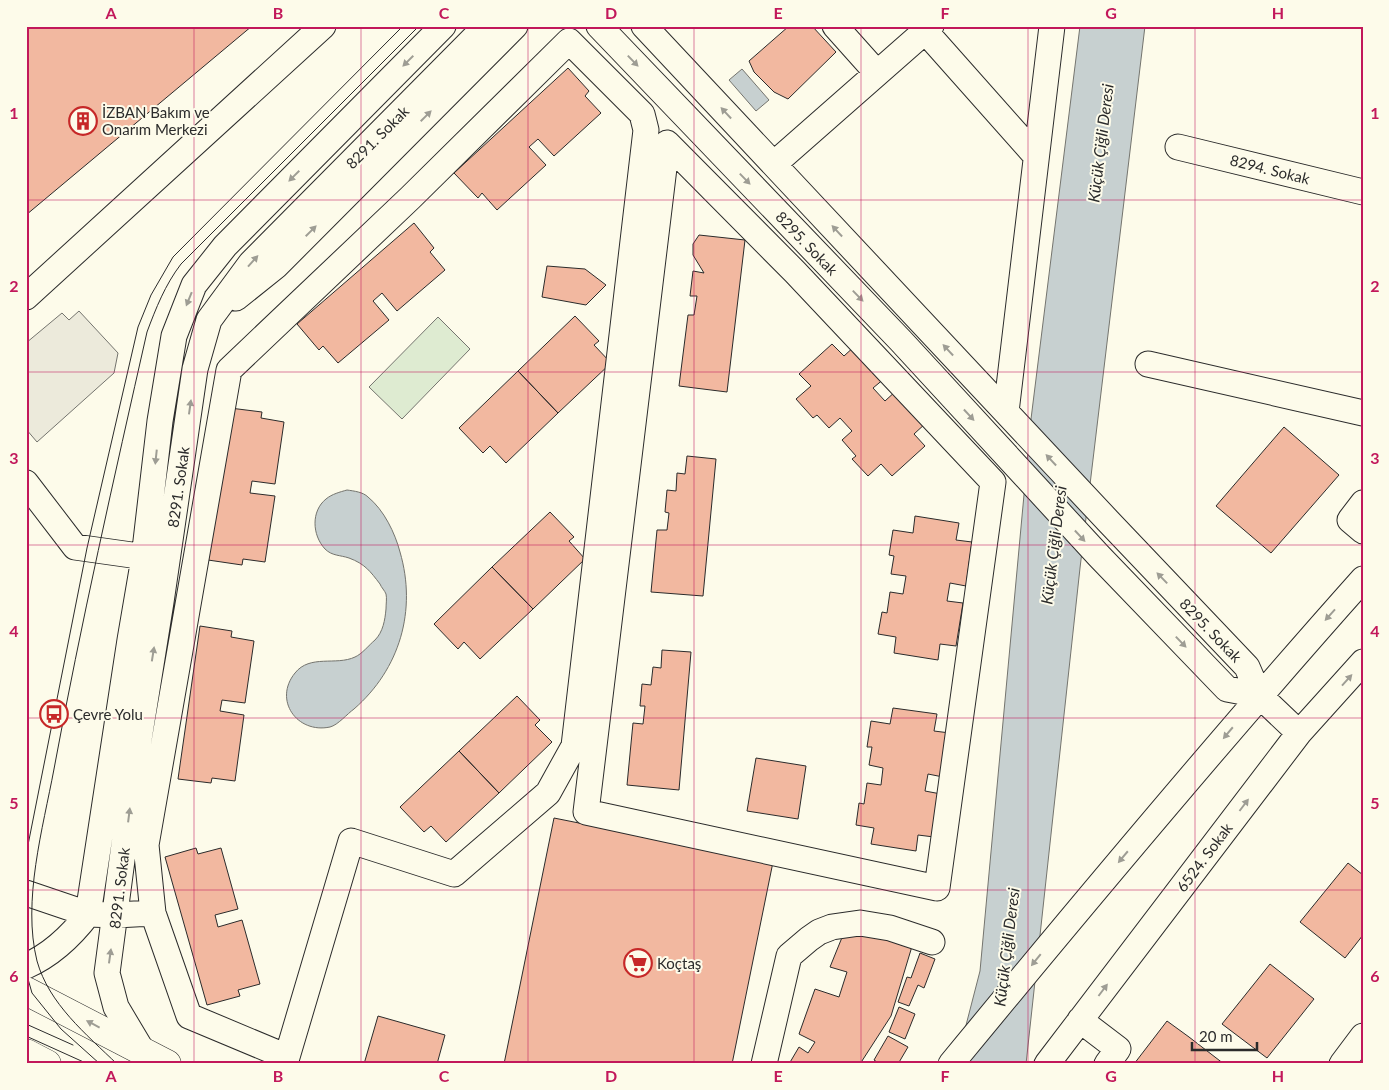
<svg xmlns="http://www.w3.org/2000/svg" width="1389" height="1090" font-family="Lato,sans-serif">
  <rect width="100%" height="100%" fill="#fdfbea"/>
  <!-- green -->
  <path fill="#deebd1" stroke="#74746e" d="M438,317L470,349L402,419L369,387Z"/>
  <!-- parking -->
  <path fill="#eceadb" stroke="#74746e" d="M79,311L118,353L114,373L37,442L26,429V343L62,313L69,320Z"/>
  <!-- water -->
  <path fill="#c7d0d0" stroke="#74746e" d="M1080,26H1145L1080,568L1026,1064H956L980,971L1031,419Z
    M742,69L769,100L756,111L729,80Z
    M347,490C354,491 363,492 368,497C384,510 395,533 400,552C417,610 400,669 354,709C347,714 338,725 330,727C297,734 273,700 295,673C310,654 336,666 355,657C362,654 369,645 375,640C383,632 385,620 386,609C386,604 387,598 386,594C385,591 381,587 380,584C370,571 365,564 349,558C340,555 332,556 325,549C312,535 311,511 326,499C332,494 340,492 347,490Z"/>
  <!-- building -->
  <path fill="#f2b8a0" stroke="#2b2b2b" d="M26,26H252L26,215Z
    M789,26H812L836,52L788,99L774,92L754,72L749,61Z
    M568,68L589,91L585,96L601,113L554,156L538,139L529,147L546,165L497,210L482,193L478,198L454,173Z
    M414,223L434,248L430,252L445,270L397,311L382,293L373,301L389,320L338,363L323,346L319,350L297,324Z
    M699,235L745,240L727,392L679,386L688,315H694L697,296H690L693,271L704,273L693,255V244Z
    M547,266L585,269L606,285L586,305L542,297Z
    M575,316L599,341L594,345L611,363L558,413L518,371Z
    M832,344L844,356L856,345L885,378L873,388L885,401L897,390L926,423L914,434L925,446L892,476L881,464L868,476L852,459L856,456L842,440L852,431L840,418L829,428L817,415L813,418L796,399L811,386L799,374Z
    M518,371L558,413L506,463L490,446L483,453L459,428Z
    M230,408L262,412L261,418L284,422L275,484L252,481L250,493L275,496L265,562L243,559L242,565L208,560Z
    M1284,427L1339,475L1271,553L1216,506Z
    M687,456L716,459L703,596L651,592L657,530H667L669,513L665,512L667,490L676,491L677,473L685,474Z
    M550,512L574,537L569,541L585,559L533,609L492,567Z
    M915,516L959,523L956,540L972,542L966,586L950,583L947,601L963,603L956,646L940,644L938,660L894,653L896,637L878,634L882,612L887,613L890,592L903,594L906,576L891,574L894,556L889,555L893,530L913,533Z
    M492,567L533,609L480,659L464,642L458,649L434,624Z
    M200,626L232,631L231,637L254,641L245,703L222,700L220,711L244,715L235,781L212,778L211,783L178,779Z
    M662,650L691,652L679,790L627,785L633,723L643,724L645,706H640L642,684L651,685L653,667L661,668Z
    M517,696L540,720L535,725L552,742L499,793L459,751Z
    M893,708L937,714L934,731L950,733L943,777L928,774L925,791L941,794L934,837L918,835L916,851L871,844L874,828L856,825L859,803L864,804L867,783L881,785L883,768L869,765L872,747H867L871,721L890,724Z
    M459,751L499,793L446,842L431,826L424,832L400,807Z
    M756,758L806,766L798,819L747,811Z
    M554,818L773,862L732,1064H504Z
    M196,848L198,854L221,848L238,909L215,915L218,927L242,920L260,984L238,990L240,996L207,1005L165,857Z
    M1348,863L1363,875V935L1345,958L1300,922Z
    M853,929L913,943L891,1016L860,1064H789L799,1047L808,1053L815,1042L799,1034L815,989L839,997L847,972L830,967L843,935Z
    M920,953L935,959L924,988L918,985L909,1006L898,1002L907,977L911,978Z
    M1270,964L1314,999L1267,1058L1222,1024Z
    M899,1007L915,1014L905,1039L889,1032Z
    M378,1016L445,1035L437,1064H364Z
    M1167,1021L1189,1037L1224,1064H1134Z
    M888,1036L908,1047L898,1064H880L874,1060Z"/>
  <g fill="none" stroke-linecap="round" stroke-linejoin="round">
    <defs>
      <path id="minor" d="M599,26L901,341L1099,556L1227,689L1259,695
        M644,26L1108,521L1247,667L1259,695L1299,733
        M835,26L877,73
        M925,31L1036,156
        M667,143L795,272L993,482L937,888L586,812Z
        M1178,147L1363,192
        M774,164L931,26
        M26,297L323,26
        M236,298L276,266L515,26
        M1148,364L1363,413
        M1006,412L1052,26
        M26,483L75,547L160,559
        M1363,503L1350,520L1363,531
        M26,893L88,914L116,915L153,913L189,1016L287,1057L351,841L454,874L548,793L574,746L646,130L642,114L569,41L410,198L229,370L146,845L153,913
        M26,966C51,955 72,935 88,914L130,640L144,558L160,421L174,336L194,285L225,246L443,26
        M1080,1020L1118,1049L1107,1064
        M141,1049L116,1007L107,973L133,777L161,602L195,369L209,320L251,263L486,26
        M764,1064L789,956L809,939L819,932L832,927L860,923L890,928L932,942
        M951,1064C1086,900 1222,737 1363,579
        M1047,1064L1299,733L1363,662
        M1342,1064L1363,1036"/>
      <path id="major" d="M26,991L167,1064
        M26,1053L47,1064"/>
    </defs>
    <!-- minor casing -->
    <use href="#minor" stroke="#2b2b2b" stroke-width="27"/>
    <!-- major casing -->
    <use href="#major" stroke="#2b2b2b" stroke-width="29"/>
    <!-- minor -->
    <use href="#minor" stroke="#fdfbea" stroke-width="25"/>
    <!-- major -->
    <use href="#major" stroke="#fdfbea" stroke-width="28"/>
    <!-- tram -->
    <path stroke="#2b2b2b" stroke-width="1" d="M26,855L87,548L138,327L151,295L173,257L403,26
      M26,972L32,993L61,1029L100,1064
      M26,1024L73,1045
      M26,1036L88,1064
      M117,1064C86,1034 49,1004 37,961C22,901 43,828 54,769C81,623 114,478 147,332C156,308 165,285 181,264L419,26"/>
  </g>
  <!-- one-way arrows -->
  <defs><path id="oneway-solid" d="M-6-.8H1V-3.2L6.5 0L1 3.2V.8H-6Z" transform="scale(1.25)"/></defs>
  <g fill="#9e9d94">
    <use href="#oneway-solid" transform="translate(408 61) rotate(135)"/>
    <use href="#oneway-solid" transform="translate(633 61) rotate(46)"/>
    <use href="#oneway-solid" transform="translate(726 113) rotate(-133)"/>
    <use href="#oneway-solid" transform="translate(426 116) rotate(-45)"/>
    <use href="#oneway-solid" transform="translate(294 176) rotate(135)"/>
    <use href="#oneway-solid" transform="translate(745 179) rotate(46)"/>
    <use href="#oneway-solid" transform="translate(311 231) rotate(-45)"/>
    <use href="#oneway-solid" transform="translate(837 231) rotate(-133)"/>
    <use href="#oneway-solid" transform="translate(253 261) rotate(-48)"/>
    <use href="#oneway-solid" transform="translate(858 296) rotate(46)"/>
    <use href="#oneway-solid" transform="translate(189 299) rotate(112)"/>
    <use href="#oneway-solid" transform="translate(948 350) rotate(-133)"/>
    <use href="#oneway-solid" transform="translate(190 407) rotate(-82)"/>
    <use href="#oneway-solid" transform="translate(969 415) rotate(47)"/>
    <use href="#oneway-solid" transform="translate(156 457) rotate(96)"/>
    <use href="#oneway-solid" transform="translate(1051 460) rotate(-133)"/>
    <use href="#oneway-solid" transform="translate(1080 536) rotate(47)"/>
    <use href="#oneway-solid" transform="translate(1162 578) rotate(-134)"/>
    <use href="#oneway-solid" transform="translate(1330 615) rotate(132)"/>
    <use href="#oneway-solid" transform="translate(1181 642) rotate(46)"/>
    <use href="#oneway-solid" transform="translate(153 654) rotate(-81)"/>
    <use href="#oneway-solid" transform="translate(1347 680) rotate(-48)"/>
    <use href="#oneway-solid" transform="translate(1228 733) rotate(130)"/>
    <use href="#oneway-solid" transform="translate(1244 805) rotate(-53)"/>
    <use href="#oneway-solid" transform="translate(129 815) rotate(-83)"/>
    <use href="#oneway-solid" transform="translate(1123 857) rotate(130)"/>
    <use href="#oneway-solid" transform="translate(110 956) rotate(-82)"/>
    <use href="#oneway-solid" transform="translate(1036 960) rotate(129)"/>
    <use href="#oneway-solid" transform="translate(1103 990) rotate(-53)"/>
    <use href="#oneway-solid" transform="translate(93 1024) rotate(-152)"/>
  </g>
  <!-- grid -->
  <path fill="none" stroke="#c2185b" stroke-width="1" stroke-opacity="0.55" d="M194,26V1064M361,26V1064M528,26V1064M694,26V1064M861,26V1064M1028,26V1064M1195,26V1064M26,200H1363M26,372H1363M26,545H1363M26,718H1363M26,890H1363"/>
  <!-- icons -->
  <defs>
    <symbol id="building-ring" viewBox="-11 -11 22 22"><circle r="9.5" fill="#fdfbea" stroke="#c62828" stroke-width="1.5"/><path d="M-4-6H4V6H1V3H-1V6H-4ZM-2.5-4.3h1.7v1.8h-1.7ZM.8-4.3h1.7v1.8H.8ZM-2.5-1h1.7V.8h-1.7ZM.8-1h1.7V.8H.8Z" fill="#c62828"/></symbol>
    <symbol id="bus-ring" viewBox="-11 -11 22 22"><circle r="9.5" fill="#fdfbea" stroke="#c62828" stroke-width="1.5"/><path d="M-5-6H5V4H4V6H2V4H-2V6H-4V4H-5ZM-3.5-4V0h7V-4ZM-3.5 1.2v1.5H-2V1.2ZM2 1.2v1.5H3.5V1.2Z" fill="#c62828"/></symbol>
    <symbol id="supermarket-ring" viewBox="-11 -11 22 22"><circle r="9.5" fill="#fdfbea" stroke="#c62828" stroke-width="1.5"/><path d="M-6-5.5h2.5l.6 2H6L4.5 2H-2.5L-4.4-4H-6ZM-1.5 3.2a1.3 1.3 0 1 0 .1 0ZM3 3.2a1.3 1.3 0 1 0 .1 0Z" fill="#c62828"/></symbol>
  </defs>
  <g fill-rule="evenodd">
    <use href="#building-ring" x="67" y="105" width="32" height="32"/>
    <use href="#bus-ring" x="38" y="698" width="32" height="32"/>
    <use href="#supermarket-ring" x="622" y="947" width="32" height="32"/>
  </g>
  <g text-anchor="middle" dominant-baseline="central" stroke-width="4" stroke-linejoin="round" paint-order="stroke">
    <!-- poi labels -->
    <g font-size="15" fill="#2b2b2b" stroke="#fdfbea" text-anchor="start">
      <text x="102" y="112">İZBAN Bakım ve<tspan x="102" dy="17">Onarım Merkezi</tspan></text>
      <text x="73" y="714">Çevre Yolu</text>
      <text x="657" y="963">Koçtaş</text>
    </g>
    <!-- street labels -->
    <g font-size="15" fill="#2b2b2b" stroke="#fdfbea">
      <text transform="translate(377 137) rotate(-45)">8291. Sokak</text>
      <text transform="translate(1270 169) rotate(14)">8294. Sokak</text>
      <text transform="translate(807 243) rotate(46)">8295. Sokak</text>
      <text transform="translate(178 487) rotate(-82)">8291. Sokak</text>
      <text transform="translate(1211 630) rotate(46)">8295. Sokak</text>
      <text transform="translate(1204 857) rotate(-53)">6524. Sokak</text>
      <text transform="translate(119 888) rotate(-83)">8291. Sokak</text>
    </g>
    <!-- water labels -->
    <g font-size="16" font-style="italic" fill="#2b2b2b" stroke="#fdfbea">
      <text transform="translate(1100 143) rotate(-83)">Küçük Çiğli Deresi</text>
      <text transform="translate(1053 545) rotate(-83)">Küçük Çiğli Deresi</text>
      <text transform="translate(1006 947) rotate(-83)">Küçük Çiğli Deresi</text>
    </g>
  </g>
  <!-- border -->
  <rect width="1389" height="1090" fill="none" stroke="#fdfbea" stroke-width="55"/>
  <!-- scale -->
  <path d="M1192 1042v8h65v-8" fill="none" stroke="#2b2b2b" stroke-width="2.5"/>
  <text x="1199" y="1042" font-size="15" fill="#2b2b2b" stroke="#fdfbea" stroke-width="4" paint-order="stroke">20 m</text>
  <rect x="28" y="28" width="1334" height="1034" fill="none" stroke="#c2185b" stroke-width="2"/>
  <g font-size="16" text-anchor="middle" font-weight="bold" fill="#c2185b">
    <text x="111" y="19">A</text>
    <text x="278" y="19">B</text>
    <text x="444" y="19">C</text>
    <text x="611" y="19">D</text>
    <text x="778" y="19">E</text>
    <text x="945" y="19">F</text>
    <text x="1111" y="19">G</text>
    <text x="1278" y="19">H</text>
    <text x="14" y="119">1</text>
    <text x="1375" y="119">1</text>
    <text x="14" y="292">2</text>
    <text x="1375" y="292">2</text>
    <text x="14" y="464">3</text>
    <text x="1375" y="464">3</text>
    <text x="14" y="637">4</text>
    <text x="1375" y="637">4</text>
    <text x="14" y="809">5</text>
    <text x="1375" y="809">5</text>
    <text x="14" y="982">6</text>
    <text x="1375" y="982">6</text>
    <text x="111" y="1082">A</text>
    <text x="278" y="1082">B</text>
    <text x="444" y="1082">C</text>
    <text x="611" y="1082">D</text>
    <text x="778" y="1082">E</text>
    <text x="945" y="1082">F</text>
    <text x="1111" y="1082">G</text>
    <text x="1278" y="1082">H</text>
  </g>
</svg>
